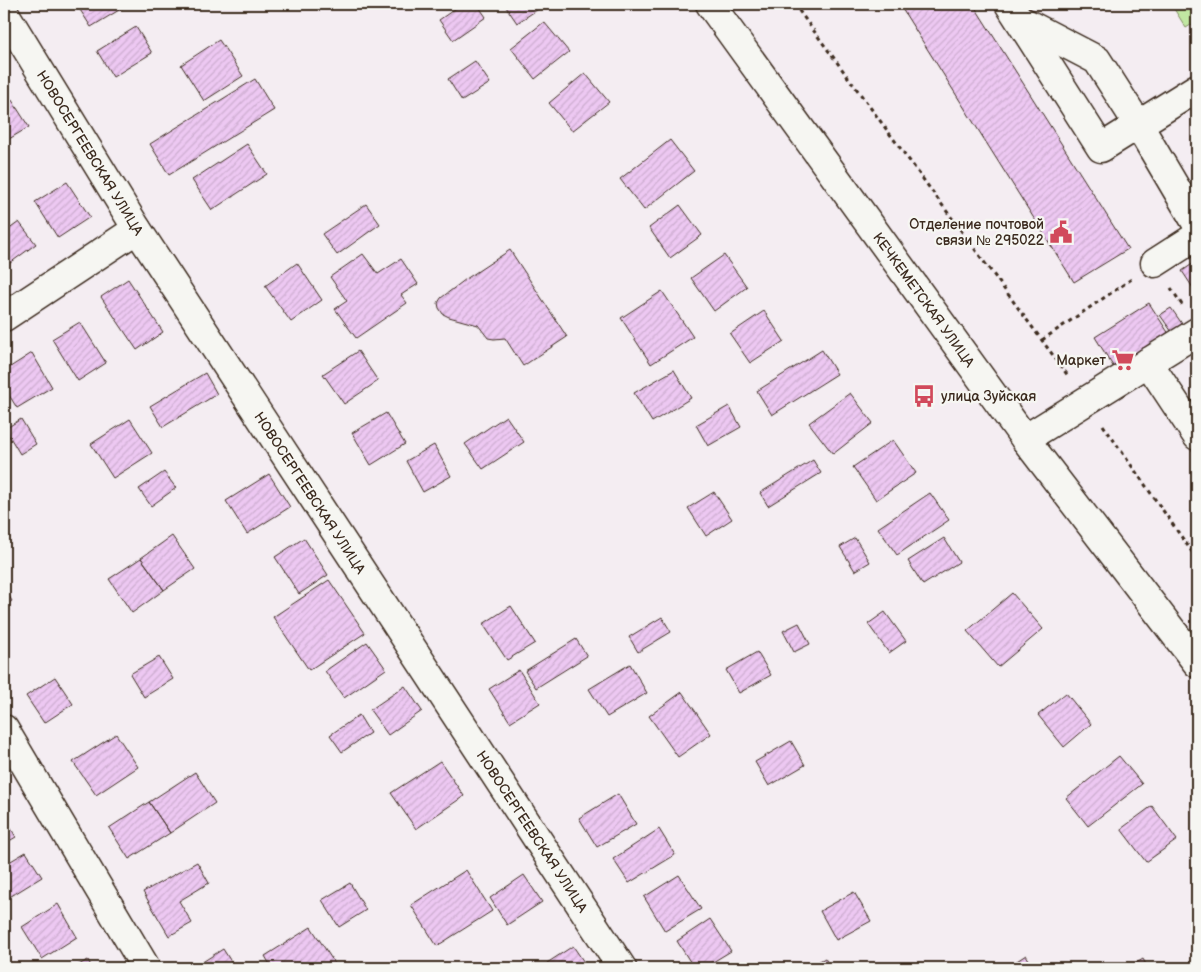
<svg xmlns="http://www.w3.org/2000/svg" width="1201" height="972" font-family="'Balsamiq Sans',sans-serif">
  <defs>
    <pattern id="building-hatch" width="6" height="6" patternUnits="userSpaceOnUse" patternTransform="scale(1.25)"><rect width="6" height="6" fill="#edc8f2"/><path d="M-1 1l2-2M0 6l6-6M5 7l2-2" fill="none" stroke="#ccaccf"/></pattern>
  </defs>
  <rect width="100%" height="100%" fill="#f4edf2"/>
  <filter id="ink" filterUnits="userSpaceOnUse"><feTurbulence type="fractalNoise" baseFrequency=".02" numOctaves="2"/><feDisplacementMap in="SourceGraphic" scale="10" xChannelSelector="R" yChannelSelector="G"/><feConvolveMatrix kernelMatrix="1 2 1 2 8 2 1 2 1" color-interpolation-filters="sRGB"/></filter>
  <g filter="url(#ink)">
    <!-- grass -->
    <path fill="#c1e7a2" stroke="#7e8860" d="M1171,4H1197V21L1186,28Z"/>
    <!-- building -->
    <path fill="url(#building-hatch)" stroke="#3b2a1e" d="M80,4H129L91,27L77,5Z
      M462,4H477L486,17L453,40L439,20Z
      M504,4H546L517,23Z
      M899,4H973L1128,249L1074,282Z
      M544,22L569,52L535,79L511,48Z
      M136,27L152,53L113,77L97,51Z
      M219,40L243,76L204,101L181,65Z
      M475,61L490,83L462,101L448,79Z
      M585,73L609,102L572,131L549,103Z
      M255,79L274,110L169,175L150,144Z
      M8,94L29,127L4,142V97Z
      M670,140L694,171L644,210L620,179Z
      M247,144L267,174L212,210L192,180Z
      M67,182L90,217L58,238L35,202Z
      M366,204L380,224L337,255L322,234Z
      M680,205L702,235L670,258L649,228Z
      M19,222L36,244L6,266L4,263V233Z
      M510,250L567,337L523,366L505,338L494,339L488,338L478,325L449,317L443,314L439,308L438,303L441,298L466,279Z
      M363,254L378,274L401,259L418,284L401,295L407,303L356,338L335,309L347,301L330,277Z
      M724,255L747,287L714,311L691,278Z
      M1197,261V290L1195,291L1182,271Z
      M297,263L322,300L291,322L265,286Z
      M128,279L163,332L137,350L101,297Z
      M662,291L693,337L651,364L621,318Z
      M1149,303L1171,337L1116,371L1095,337Z
      M1171,308L1185,328L1174,335L1160,315Z
      M764,311L784,341L750,363L730,334Z
      M80,322L106,363L78,381L52,339Z
      M822,350L837,374L772,415L757,391Z
      M358,351L378,381L344,404L323,374Z
      M32,353L52,387L17,408L4,387V371Z
      M674,370L691,398L652,422L634,393Z
      M205,373L217,394L163,427L150,406Z
      M850,393L873,423L833,454L809,423Z
      M729,406L741,427L708,446L696,425Z
      M386,413L405,444L371,465L352,433Z
      M506,416L524,442L483,469L465,444Z
      M21,419L36,444L20,454L5,429Z
      M130,419L152,453L113,478L91,444Z
      M893,440L916,473L876,500L853,467Z
      M434,445L451,476L423,492L406,461Z
      M813,460L821,473L768,506L760,493Z
      M164,472L176,488L151,506L139,489Z
      M269,474L290,507L247,534L226,501Z
      M714,492L732,519L706,536L688,508Z
      M930,493L949,520L897,555L878,528Z
      M172,536L195,569L164,590L141,558Z
      M304,538L328,575L299,594L275,557Z
      M855,538L870,562L855,571L840,547Z
      M944,538L959,562L923,585L908,561Z
      M141,558L164,590L132,613L109,579Z
      M329,580L365,633L309,670L273,617Z
      M4,588L12,601L4,606Z
      M1012,593L1043,629L998,667L967,631Z
      M511,606L535,643L507,660L483,624Z
      M885,612L906,641L889,653L868,624Z
      M662,617L671,632L638,652L629,637Z
      M799,623L810,644L794,652L783,631Z
      M576,639L587,656L536,688L525,671Z
      M367,642L386,669L344,698L325,671Z
      M757,652L771,675L739,693L726,670Z
      M159,657L173,679L144,697L130,674Z
      M630,664L647,693L607,717L589,689Z
      M519,670L540,703L510,722L489,689Z
      M55,677L73,704L44,723L26,696Z
      M405,686L422,711L388,735L370,710Z
      M682,692L711,734L678,757L649,716Z
      M1066,693L1091,724L1064,747L1038,715Z
      M359,715L370,733L342,752L330,735Z
      M116,734L138,767L96,795L73,762Z
      M791,741L805,765L769,786L755,762Z
      M1119,756L1142,784L1088,826L1066,798Z
      M440,761L464,796L416,829L391,793Z
      M195,772L215,803L170,833L149,802Z
      M618,794L636,824L597,847L579,818Z
      M149,802L170,833L129,859L109,828Z
      M1152,806L1177,840L1146,862L1121,829Z
      M4,817L16,837L4,844Z
      M659,829L675,855L629,883L613,859Z
      M26,852L42,877L8,898L4,891V865Z
      M197,862L209,883L179,901L192,923L169,936L143,892Z
      M466,870L492,911L437,946L411,905Z
      M524,875L542,902L507,925L490,898Z
      M679,875L701,909L665,931L644,897Z
      M350,883L366,910L339,927L322,900Z
      M854,892L871,921L836,940L820,911Z
      M58,904L77,937L42,959L22,927Z
      M710,919L731,951L703,968H694L677,941Z
      M311,927L335,964L329,968H272L265,956Z
      M573,946L588,968H551L547,963Z
      M223,949L235,968H193Z
      M1026,955L1034,968H1006Z
      M825,958L830,968H807Z
      M1143,959L1148,968H1128Z
      M88,960L92,968H73Z"/>
    <g fill="none" stroke-linecap="round" stroke-linejoin="round">
      <defs>
        <g id="minor">
          <path d="M1009,4L1101,148L1197,88"/>
          <path id="s1" d="M4,12L137,229L622,968"/>
          <path d="M1020,20L1097,60L1138,124L1197,224"/>
          <path d="M1155,263L1197,236"/>
          <path d="M4,317L137,229"/>
          <path d="M1148,362L1197,436"/>
          <path d="M1025,439L1197,332"/>
          <path d="M4,729L146,968"/>
        </g>
        <g id="major">
          <path id="s2" d="M710,4L1025,439L1197,663"/>
        </g>
      </defs>
      <!-- minor casing -->
      <use href="#minor" stroke="#3b2a1e" stroke-width="31"/>
      <!-- major casing -->
      <use href="#major" stroke="#3b2a1e" stroke-width="31"/>
      <!-- path -->
      <path stroke="#3b2a1e" stroke-width="3" stroke-dasharray="4 4" stroke-linecap="butt" d="M794,4L1069,377
        M1171,288L1184,308
        M1042,340L1133,278
        M1103,425L1197,559"/>
      <!-- minor -->
      <use href="#minor" stroke="#f6f6f2" stroke-width="28"/>
      <!-- major -->
      <use href="#major" stroke="#f6f6f2" stroke-width="28"/>
    </g>
  </g>
  <!-- icons -->
  <defs>
    <symbol id="civic-bare" viewBox="-9 -9 18 18"><path d="M-.6-6.5H3V-4.5H.6V-3L4-1V1h2V6H-6V1h2V-1L-.6-3ZM-1.2 2.5V6h2.4V2.5Z" fill="#d1495b" stroke="#f6f6f2" stroke-width="2.5" paint-order="stroke"/></symbol>
    <symbol id="supermarket-bare" viewBox="-9 -9 18 18"><path d="M-6-5.5h2.5l.6 2H6L4.5 2H-2.5L-4.4-4H-6ZM-1.5 3.2a1.3 1.3 0 1 0 .1 0ZM3 3.2a1.3 1.3 0 1 0 .1 0Z" fill="#d1495b" stroke="#f6f6f2" stroke-width="2.5" paint-order="stroke"/></symbol>
    <symbol id="bus-bare" viewBox="-9 -9 18 18"><path d="M-5-6H5V4H4V6H2V4H-2V6H-4V4H-5ZM-3.5-4V0h7V-4ZM-3.5 1.2v1.5H-2V1.2ZM2 1.2v1.5H3.5V1.2Z" fill="#d1495b" stroke="#f6f6f2" stroke-width="2.5" paint-order="stroke"/></symbol>
  </defs>
  <g fill-rule="evenodd">
    <use href="#civic-bare" x="1045" y="216" width="32" height="32"/>
    <use href="#supermarket-bare" x="1107" y="344" width="32" height="32"/>
    <use href="#bus-bare" x="908" y="380" width="32" height="32"/>
  </g>
  <g text-anchor="middle" dominant-baseline="central" stroke-width="4.5" stroke-linejoin="round" paint-order="stroke">
    <!-- street labels -->
    <g font-size="14" fill="#3b2a1e" stroke="#f6f6f2">
      <text stroke="none"><textPath href="#s1" startOffset="165">НОВОСЕРГЕЕВСКАЯ УЛИЦА</textPath></text>
      <text stroke="none"><textPath href="#s2" startOffset="365">КЕЧКЕМЕТСКАЯ УЛИЦА</textPath></text>
      <text stroke="none"><textPath href="#s1" startOffset="570">НОВОСЕРГЕЕВСКАЯ УЛИЦА</textPath></text>
      <text stroke="none"><textPath href="#s1" startOffset="975">НОВОСЕРГЕЕВСКАЯ УЛИЦА</textPath></text>
    </g>
    <!-- poi labels -->
    <g font-size="14" fill="#3b2a1e" stroke="#f6f6f2" text-anchor="end">
      <text x="1044" y="224">Отделение почтовой<tspan x="1044" dy="16">связи № 295022</tspan></text>
      <text x="1106" y="360">Маркет</text>
      <text x="941" y="396" text-anchor="start">улица Зуйская</text>
    </g>
  </g>
  <!-- margin -->
  <rect width="1201" height="972" fill="none" stroke="#f6f6f2" stroke-width="20"/>
  <rect x="10" y="10" width="1181" height="952" fill="none" stroke="#3b2a1e" stroke-width="2" filter="url(#ink)"/>
</svg>
